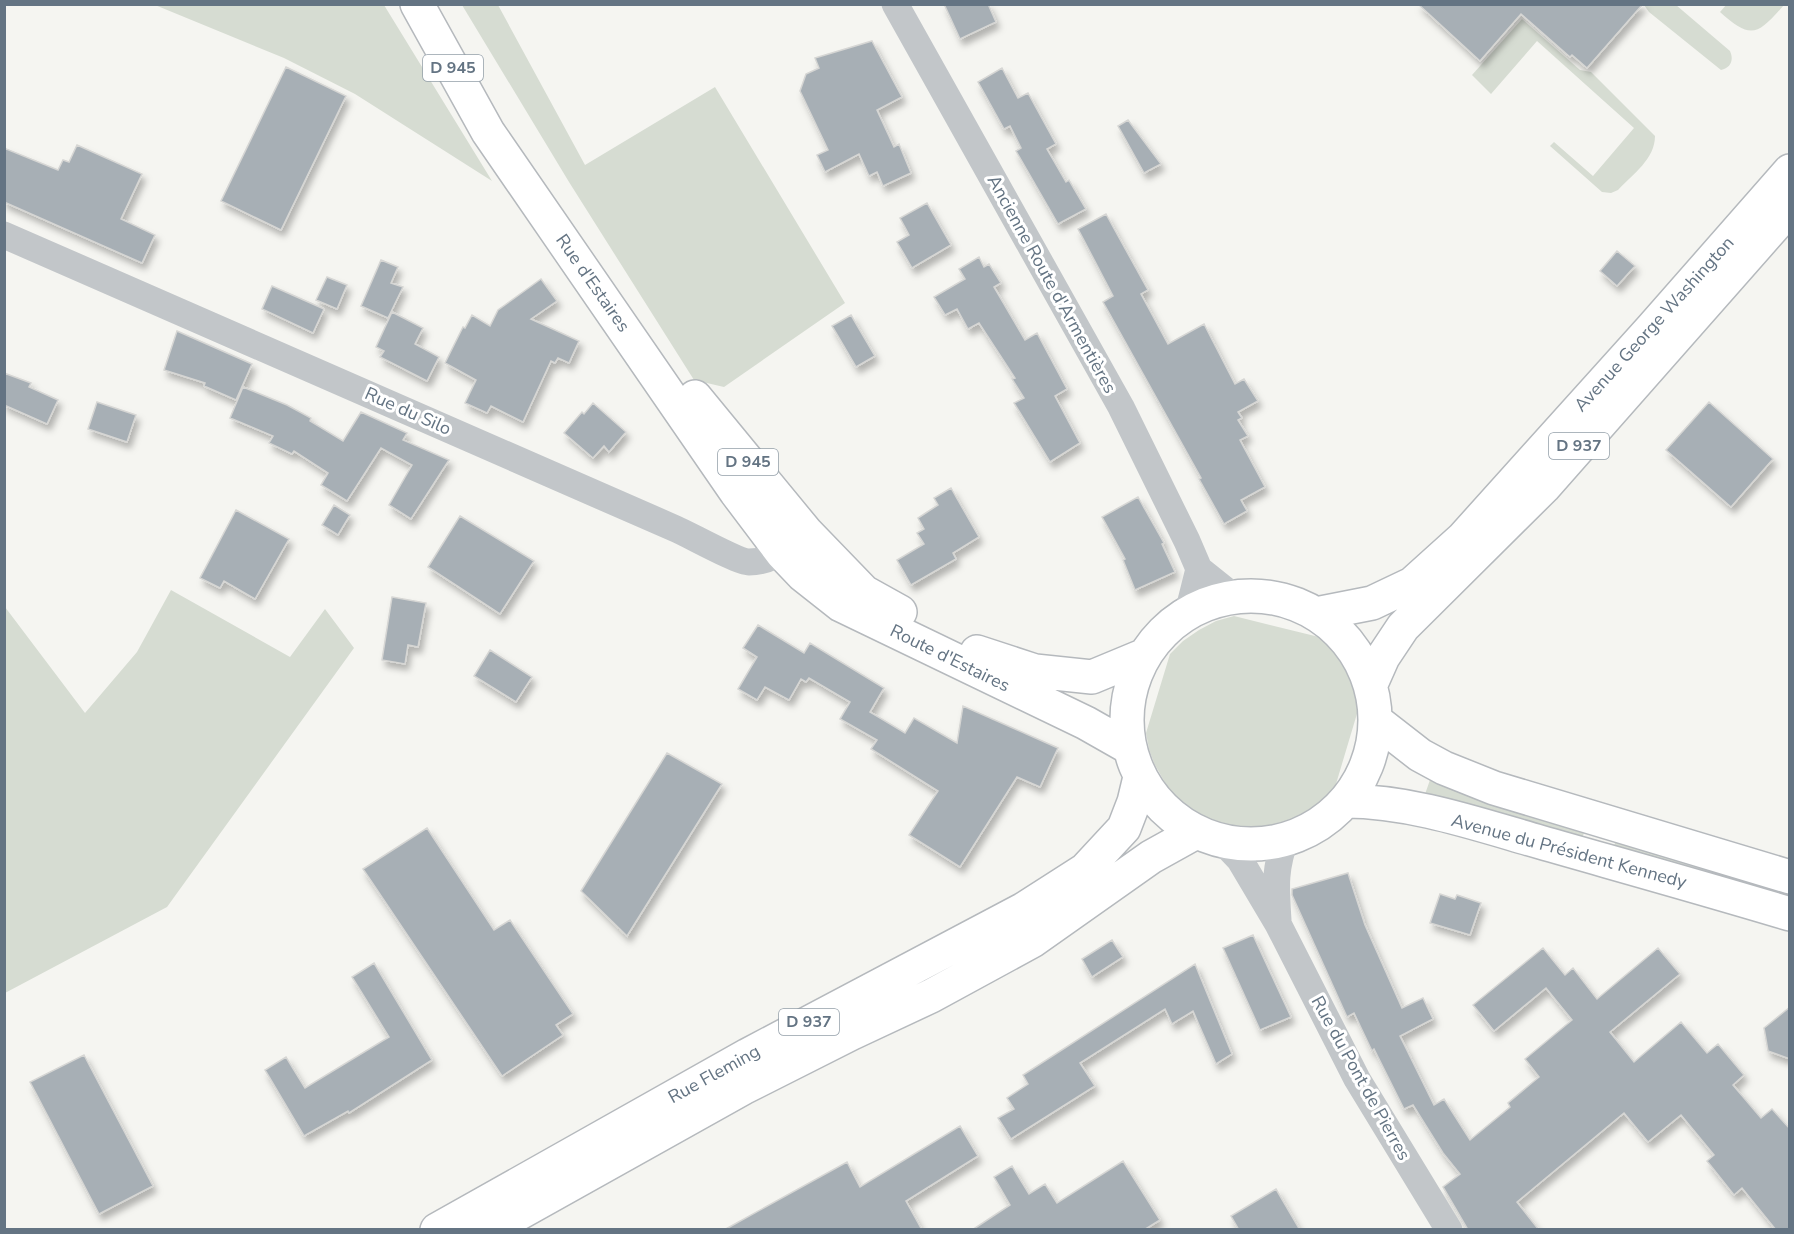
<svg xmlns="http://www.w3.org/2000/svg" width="1794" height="1234" font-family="'Nunito Sans',sans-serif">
  <defs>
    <filter id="shadow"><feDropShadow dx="3.5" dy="6" stdDeviation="3" flood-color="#0004"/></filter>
  </defs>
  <rect width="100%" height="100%" fill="#f5f5f1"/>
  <!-- green -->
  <path fill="#d6dcd2" d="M1727,4H1784V5C1758,34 1752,41 1720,12Z
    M155,5H384L492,181L355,94L284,58Z
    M462,5H498L585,165L715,87L845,303L724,387L694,380L569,182Z
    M1644,5H1676L1730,51C1734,60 1731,68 1721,70L1649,12Z
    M1522,19L1580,70L1591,72L1655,136C1655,159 1633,174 1618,190L1611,193L1602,192L1550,146L1554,142L1593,176L1634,128L1537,41L1491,94L1472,75Z
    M171,590L290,657L325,609L354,648L167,907L5,993V607L85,713L137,652Z
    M1234,616L1319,637L1334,651L1346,668L1355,687L1359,707L1333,794L1312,812L1301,819L1275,828H1238L1210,823L1180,801L1169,790L1154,763L1149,749L1146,733L1170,654L1183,641L1199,630L1216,621Z
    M1431,777L1581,827L1584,833L1581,840L1423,800Z
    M1616,839L1789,888V903L1613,850Z"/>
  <!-- building -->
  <path fill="#a7afb5" stroke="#d6d6d4" stroke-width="1.5" filter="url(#shadow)" d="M944,4H988L996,22L960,39Z
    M1418,4H1643L1587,68L1572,55L1570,57L1521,14L1480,61Z
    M872,41L902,97L877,110L894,147L899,144L911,173L883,186L877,172L869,176L859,154L825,172L817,155L828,150L800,91L806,74L819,68L815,58Z
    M286,67L346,96L281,230L221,201Z
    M1002,68L1018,98L1028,93L1056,144L1047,149L1066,182L1069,180L1086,209L1058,224L1016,151L1021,148L1010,126L1004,129L978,82Z
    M1128,120L1161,164L1144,173L1118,126Z
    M77,145L142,174L121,219L155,235L142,263L4,202V148L58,170L63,160L69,162Z
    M927,203L951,245L912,268L897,242L909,235L900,218Z
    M1106,214L1148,290L1141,294L1168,344L1204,324L1235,384L1244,379L1258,401L1238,412L1242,418L1238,420L1248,436L1240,440L1265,487L1241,500L1247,511L1224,524L1199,479L1201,478L1103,302L1113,296L1078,229Z
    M1617,251L1635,266L1617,286L1600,271Z
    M979,257L984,267L989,264L1001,283L994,287L1025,340L1037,333L1067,389L1055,396L1080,443L1050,462L1014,403L1024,398L1012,379L1015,378L979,323L968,329L957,309L945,315L934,297L965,279L959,269Z
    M381,260L398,267L391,283L403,287L388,318L361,306Z
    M327,277L347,285L337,309L316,300Z
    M541,279L557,301L531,319L579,341L569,363L558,358L555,363L551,361L523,422L491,406L487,413L465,403L476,380L445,363L463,327L465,328L472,315L490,326L498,310Z
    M272,286L324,309L313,333L262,309Z
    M392,312L423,328L415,344L439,357L427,381L380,357L384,351L376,347Z
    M851,315L875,356L856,367L832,326Z
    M177,331L252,364L236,400L204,386L205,383L164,370Z
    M4,373L31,383L29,387L58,400L47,424L4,405Z
    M243,387L287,405L311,418L310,421L343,441L361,412L407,433L403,440L449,460L411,519L389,505L412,465L381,448L347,501L321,485L328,473L294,451L292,454L269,443L273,436L230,418Z
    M97,402L136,415L127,442L88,429Z
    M1709,402L1773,459L1731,507L1666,450Z
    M593,403L626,432L609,452L604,446L593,458L564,433L582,412L584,414Z
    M951,488L979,537L953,553L956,559L911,585L897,560L924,544L917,533L924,529L918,518L938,505L934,498Z
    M1138,497L1164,543L1162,544L1175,572L1135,590L1123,560L1125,559L1102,517Z
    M334,505L350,515L338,535L322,525Z
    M236,510L289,539L255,599L224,581L220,588L200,578Z
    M460,516L534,561L500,614L428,567Z
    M392,597L426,603L418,647L408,645L405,664L382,660Z
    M758,625L804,653L810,643L884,688L870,712L905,733L914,718L957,743L963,706L1058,748L1040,787L1017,777L960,867L909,835L938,791L871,749L877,740L840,719L850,702L809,678L806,682L801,679L789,700L765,687L757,700L738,689L757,657L743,648Z
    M490,650L532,677L516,702L474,676Z
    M667,753L722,784L627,936L581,891Z
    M427,828L494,930L510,920L573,1014L556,1025L563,1035L502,1076L363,869Z
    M1348,873L1365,925L1402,1008L1423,998L1433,1019L1400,1036L1434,1105L1444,1099L1470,1140L1510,1107L1508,1103L1539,1077L1525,1059L1572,1020L1546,988L1494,1031L1473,1005L1543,948L1565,975L1573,968L1597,999L1658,948L1680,974L1610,1032L1634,1062L1681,1022L1707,1053L1718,1044L1744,1075L1733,1085L1761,1118L1772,1109L1790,1129V1230H1776L1742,1188L1734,1195L1707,1161L1714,1155L1681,1115L1648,1142L1624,1113L1517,1202L1539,1230H1468L1443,1187L1460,1174L1443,1153L1413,1105L1404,1109L1374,1049L1372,1051L1354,1013L1347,1017L1292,895V889Z
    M1440,894L1455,899L1457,895L1481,903L1470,935L1430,923Z
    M1253,935L1291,1017L1260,1030L1223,948Z
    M1112,940L1123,957L1092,977L1082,959Z
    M374,963L432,1060L349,1113L348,1111L304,1136L265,1070L286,1057L305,1088L389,1037L352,977Z
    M1195,964L1232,1054L1216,1064L1193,1011L1172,1024L1165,1009L1080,1063L1095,1086L1011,1139L998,1118L1014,1109L1007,1098L1028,1084L1023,1075Z
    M1790,1007V1059L1768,1051L1764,1028Z
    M84,1055L153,1186L99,1214L30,1082Z
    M960,1126L978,1156L906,1201L922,1230H724L847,1162L860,1187Z
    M1123,1161L1160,1220L1144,1230H972L1010,1205L994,1177L1012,1166L1029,1194L1045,1184L1057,1203Z
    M1276,1189L1300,1230H1239L1231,1216Z"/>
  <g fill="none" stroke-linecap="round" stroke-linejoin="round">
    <defs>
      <path id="major" d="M417,4L488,132L736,492L782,553L803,575L841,605L1086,723L1130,748
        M695,397L806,532L864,592L900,612
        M1127 720a124 124 0 1 1 248 0a124 124 0 1 1-248 0Z
        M1316,614L1372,603L1412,584L1463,538L1652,328L1790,171
        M977,652L1035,671L1092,677L1145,655
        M1371,684L1383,657L1403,627L1544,487L1790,208
        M1375,720L1420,755L1444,768L1494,788L1790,877
        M1345,801C1411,801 1477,824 1540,842C1624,866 1707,889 1790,914
        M437,1230L748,1055L1024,909L1085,870L1124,828L1134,802L1140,777
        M489,1230L743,1088L852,1033L931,996L1032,941L1151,857L1196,832"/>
    </defs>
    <!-- major casing -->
    <use href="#major" stroke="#b5b9bd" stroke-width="36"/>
    <!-- minor -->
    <path stroke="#c2c6c9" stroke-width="27" d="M895,4L1121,407L1187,541L1199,569L1234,597
      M4,235L676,529C690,535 738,562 749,562C768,562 781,553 795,541
      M1188,613L1199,569
      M1223,842L1240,860L1278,924L1357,1079L1449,1230
      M1278,920C1276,888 1274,869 1286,838"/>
    <!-- major -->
    <use href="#major" stroke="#fff" stroke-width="33"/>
  </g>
  <g text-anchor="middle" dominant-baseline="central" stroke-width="6" stroke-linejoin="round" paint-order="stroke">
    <!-- shield labels -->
    <g fill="#fff" stroke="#929ea8" stroke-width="1.5">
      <rect x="423" y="55" width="60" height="26" rx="4.5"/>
      <rect x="1549" y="433" width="60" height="26" rx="4.5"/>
      <rect x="718" y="449" width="60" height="26" rx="4.5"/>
      <rect x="779" y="1009" width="60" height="26" rx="4.5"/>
    </g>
    <g font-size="16" font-weight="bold" fill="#647483">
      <text x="453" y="68">D 945</text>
      <text x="1579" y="446">D 937</text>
      <text x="748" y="462">D 945</text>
      <text x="809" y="1022">D 937</text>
    </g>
    <!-- street labels -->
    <g font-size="18" fill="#647483" stroke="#fff">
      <text transform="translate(593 283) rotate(55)">Rue d'Estaires</text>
      <text transform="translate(1052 284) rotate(61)">Ancienne Route d'Armentières</text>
      <text transform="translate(1654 324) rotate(-48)">Avenue George Washington</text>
      <text transform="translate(408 411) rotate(24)">Rue du Silo</text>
      <text transform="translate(950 658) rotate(26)">Route d'Estaires</text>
      <text transform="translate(1569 851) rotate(15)">Avenue du Président Kennedy</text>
      <text transform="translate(714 1074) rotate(-29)">Rue Fleming</text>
      <text transform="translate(1361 1078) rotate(61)">Rue du Pont de Pierres</text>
    </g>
  </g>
  <!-- border -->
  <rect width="1794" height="1234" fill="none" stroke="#647483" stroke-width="12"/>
</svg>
